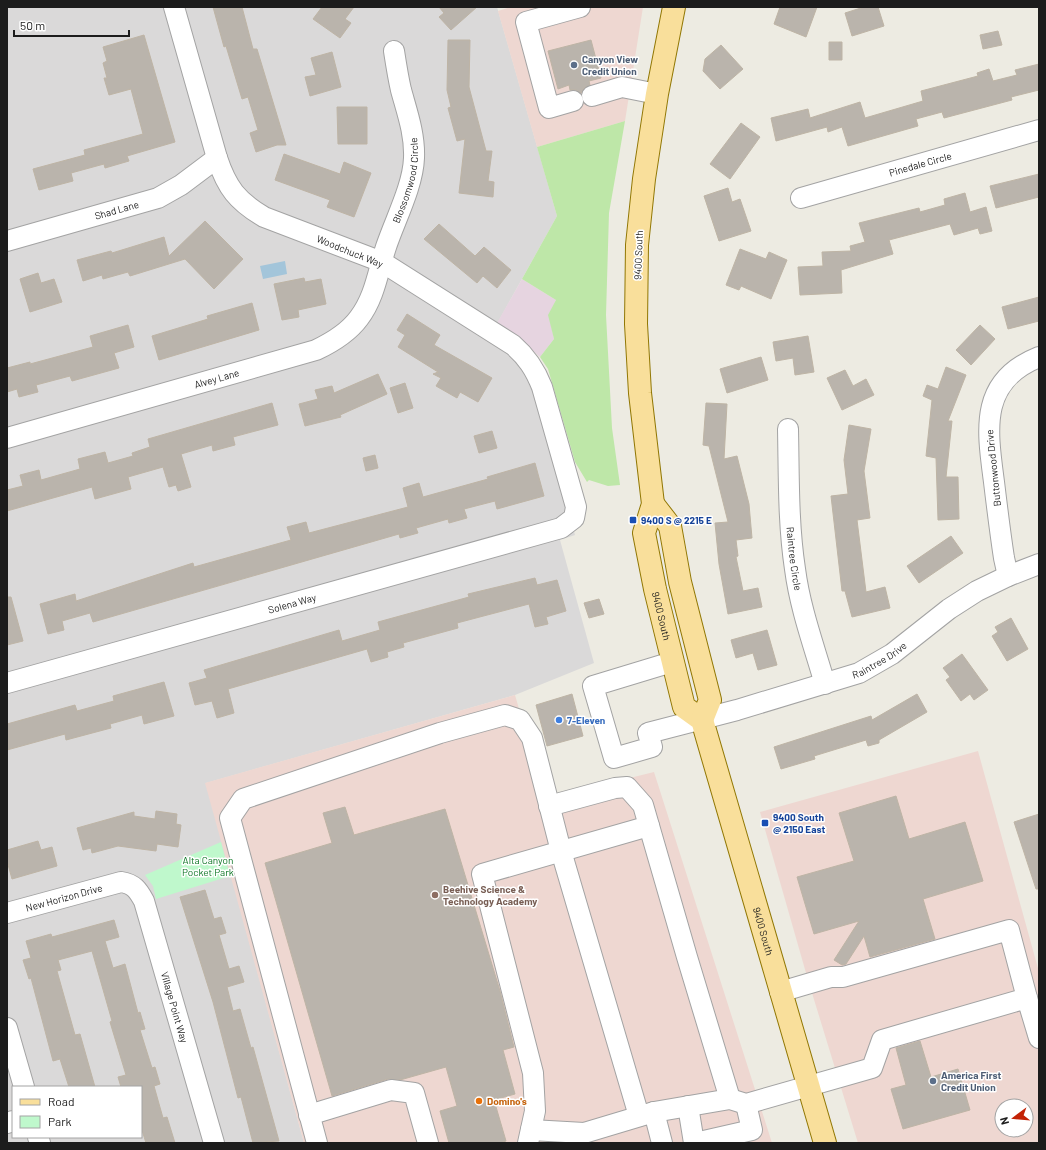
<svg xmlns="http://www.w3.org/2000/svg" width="1046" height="1150" font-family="Barlow,sans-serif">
  <rect width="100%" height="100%" fill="#edebe2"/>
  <!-- residential -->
  <path fill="#dad9d9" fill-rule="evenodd" d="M7,7H497L557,216L488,340L506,352L527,372L546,427L575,535L560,540L594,663L515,695L206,783L304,1143H7ZM13,1087H141V1137H13Z"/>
  <!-- commercial -->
  <path fill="#eed7d1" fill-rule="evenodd" d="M511,7H643L625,121L537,147L498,11Z
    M515,695L545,799L654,772L772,1143H304L205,783Z
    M978,751L1039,972V1143H858L808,980L760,812ZM1002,1106H1026V1130H1002Z"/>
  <!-- industrial -->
  <path fill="#e6d4e0" d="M522,279L556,300L549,315L554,339L540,357L521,340L497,323Z"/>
  <!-- grass -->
  <path fill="#bee7a8" d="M625,121L609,213L606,315L612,428L620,485L608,486L589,480L587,482L575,462L548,369L540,357L554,339L548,315L556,300L522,279L557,216L537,147Z"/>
  <!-- park -->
  <path fill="#bff8cc" d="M221,842L230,876L156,899L153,886L145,875Z"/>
  <!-- water -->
  <path fill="#a3c5da" d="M285,261L287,274L263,279L260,266Z"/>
  <!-- building -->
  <path fill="#bab4ac" stroke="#beb4a5" d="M213,7H242L253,49H257L286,145H277L256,152L250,133L258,130L248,97L242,99L226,46L224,47Z
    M322,7H354L345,19L351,23L340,38L313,19Z
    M439,7H477L451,30L439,17L444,13Z
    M780,7H817L806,37L774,24Z
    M864,7H878L884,26L852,36L845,13Z
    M998,31L1002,45L983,49L980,35Z
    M144,35L175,142L127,156L129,161L105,168L104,164L71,173L73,181L39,190L33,169L85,155L84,150L143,134L131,89L109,95L104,78H107L103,63L107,61L103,47Z
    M448,40H470L469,87L486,151H492L488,181L494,182L493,197L459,193L465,139L457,141L448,108L451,107L447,90Z
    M591,40L601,78L589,81L590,85L584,88L581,93L576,90H570L569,85L558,89L548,51Z
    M829,42H842V60H829Z
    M721,45L743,69L720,89L703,71L705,59Z
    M332,52L341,87L310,96L305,77L316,75L311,58Z
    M1039,64V90L1011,97L1012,100L944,118L942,112L916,119L918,126L848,146L842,127L828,132L827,127L776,141L771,118L808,109L810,118L860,102L865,118L923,101L921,91L978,76L977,73L989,69L993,81L1017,75L1015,70Z
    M337,107H367V144H338Z
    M741,123L760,137L730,179L710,164Z
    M284,154L340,174L344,162L371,173L354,217L327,207L330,200L275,180Z
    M1039,174V197L996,208L990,186Z
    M728,188L732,202L740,199L751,231L719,241L704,196Z
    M965,193L970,212L986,207L992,231L980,234L978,228L954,235L950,224L889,240L893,254L841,270L842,293L800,295L798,267L823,266L822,252L851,251L850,246L865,242L859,223L919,208L920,212L945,205L944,199Z
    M205,221L243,259L214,289L185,259L130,276L128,272L103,279L102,275L83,281L77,260L111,251L112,253L164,237L169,256Z
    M439,224L475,256L484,247L511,270L497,288L483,276L477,283L424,239Z
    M740,249L766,259L769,252L787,260L771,299L741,286L739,290L726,285Z
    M38,273L41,283L54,279L62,302L30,312L20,279Z
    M304,278L305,282L321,279L326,304L298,310L299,317L282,320L274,284Z
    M1039,297V321L1008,329L1002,307Z
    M252,303L259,330L159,360L152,336L208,319L207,316Z
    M407,314L440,335L434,345L492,378L478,402L460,392L457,398L436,386L441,378L433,374L438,372L398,347L405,335L397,330Z
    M128,325L134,347L114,353L119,368L72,381L70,376L36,385L38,392L19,397L17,389L7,392V368L30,362V364L93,347L90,336Z
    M980,325L995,339L971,365L956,350Z
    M808,336L814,372L795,375L793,358L776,361L773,342Z
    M761,357L768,380L727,393L720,369Z
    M946,367L966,375L948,421H952L946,477H958L959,519L938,520L936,458L926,456L932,400L923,396L927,385L938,389Z
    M845,370L853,386L866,379L874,395L842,410L827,378Z
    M378,374L387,394L340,415L341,417L305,426L299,404L318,399L315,390L332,386L334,393Z
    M405,383L413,408L398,413L390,388Z
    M272,403L278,425L233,437L235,445L213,451L212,445L181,454L191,487L178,491L176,485L169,487L163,467L128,477L131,489L95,499L92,487L7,511V490L23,486L20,475L39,470L41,480L80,469L78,459L105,452L108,463L133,456L132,453L150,447L148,439Z
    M706,403L727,404L724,459L737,456L749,504L752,538L736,540L738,556L736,557L743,591L758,588L762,607L728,614L719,564L715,523L728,522L709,446L703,445Z
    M849,425L871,429L864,471L870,518L857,520L866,592L885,587L890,608L852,617L845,591H842L831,496L848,494L844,460Z
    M492,431L497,448L479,453L474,436Z
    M375,455L378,468L366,471L363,458Z
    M535,463L544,496L497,509L495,501L464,509L467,518L449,523L448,519L416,528L418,533L400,538L399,534L93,622L90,613L62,621L64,630L48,634L40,604L75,594L76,601L193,563L194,567L291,540L287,527L306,522L309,533L408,507L403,488L419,483L423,497L488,479L487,477Z
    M951,536L963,553L919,583L907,566Z
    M535,578L537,585L557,580L566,611L546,617L548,624L535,627L529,604L457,623L458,628L403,643L404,647L387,652L388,657L371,662L367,649L228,689L234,713L217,718L212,701L195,705L189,683L207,678L204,670L339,630L342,641L380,630L378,622L469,597L468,594Z
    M7,597H11L23,641L7,645Z
    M599,599L604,614L589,618L584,603Z
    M1011,618L1028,649L1007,661L992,636L998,632L995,627Z
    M767,630L777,665L758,670L753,653L736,658L731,640Z
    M962,654L988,690L974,700L970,694L961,701L946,680L950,677L943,668Z
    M164,682L174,716L144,724L142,715L110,724L111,728L66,740L65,734L7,750V724L75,705L77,711L114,701L113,696Z
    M572,694L583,736L547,746L536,705Z
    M917,694L927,712L879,740V743L868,746L866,740L814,756L815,759L781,769L774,747L871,716L872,720Z
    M896,796L909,839L965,822L983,881L923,899L935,939L870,957L864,936L846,964L842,965L834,960L859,921L814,934L797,877L854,861L839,813Z
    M345,807L354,835L445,809L500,991L514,1047L503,1050L515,1094L494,1100L506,1141L499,1143H449L440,1111L457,1106L446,1067L400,1080L388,1079L332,1096L265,863L332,843L323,813Z
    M156,811L177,814L176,824L181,825L178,847L157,844L156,851L118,846L92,853L91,848L83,850L77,828L134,812V816L155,819Z
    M1039,814V889H1036L1014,822Z
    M38,841L41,850L52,847L57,866L12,879L7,861V850Z
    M205,890L214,919L221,917L226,933L219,935L229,969L239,966L244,982L227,987L233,1011L240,1009L251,1048L253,1047L279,1141L253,1143L241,1097L238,1098L213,1002L180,897Z
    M114,920L119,937L105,941L113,968L125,964L138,1013L140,1012L145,1029L140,1030L152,1068L155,1067L160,1084L154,1086L163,1118L167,1117L175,1143H146L141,1127V1087H121L118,1077L126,1075L110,1022L112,1021L92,951L58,960L61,970L57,971L75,1035L80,1034L95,1087H69L60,1059L53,1061L31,978L29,979L23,960L31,958L26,941L51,934L52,937Z
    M920,1041L931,1077L958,1069L970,1110L903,1129L891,1089L906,1085L896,1048Z"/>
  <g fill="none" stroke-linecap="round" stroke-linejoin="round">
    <defs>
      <g id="minor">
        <path d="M592,96L622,87L657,94"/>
        <path d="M573,101L549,108L526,22L580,7"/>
        <path id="s1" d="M801,198L1039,130"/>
        <path id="s2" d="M7,241L158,198L181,185L217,158"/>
        <path id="s3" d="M788,429C789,476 788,523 795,569C800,608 814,646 825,684"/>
        <path id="s4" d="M7,438L316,350C333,342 348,333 359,318C375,297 378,271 386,247C395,220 413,186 414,158C415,134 407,112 401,90C398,77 396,64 394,51"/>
        <path d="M1008,576L1004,558C1000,532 997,507 994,482C987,429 979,381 1039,357"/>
        <path id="s5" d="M672,662L593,686L614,758L652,747L648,733L737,710L859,673L892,654L949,609L977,591L1008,576L1039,564"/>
        <path id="s6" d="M7,683L561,528L574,518L576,507L542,387C535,369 527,357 513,345L382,262L264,217C237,201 227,188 217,158L174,7"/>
        <path d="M549,806L615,788L627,787L643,805L687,957L730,1099"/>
        <path id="s7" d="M7,913L121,882C134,884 138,890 144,901L214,1143"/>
        <path d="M780,992L831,977H843L1009,930L1027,998"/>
        <path d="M7,1028L24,1087"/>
        <path d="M688,1106L694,1143"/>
        <path d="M654,1112L662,1143"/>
        <path d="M309,1115L391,1090L414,1093L428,1143"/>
        <path d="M7,1123L13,1121"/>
        <path d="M531,1130L584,1133L654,1112L730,1099L746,1104L872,1068L882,1040L1027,998L1039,1038"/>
        <path d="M38,1137L40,1143"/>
        <path d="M317,1143L230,818L243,799L440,733L505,715L520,720L532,738L561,851L639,1116"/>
        <path d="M528,1143L535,1111L533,1073L482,874L649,826"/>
        <path d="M695,1143L752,1130L746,1104"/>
      </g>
      <g id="major">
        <path id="s8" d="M674,7L657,94L644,179L637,245L636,324L640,393L653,504L644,533L655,589L684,707L702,720L825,1143"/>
        <path d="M653,504L670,526L680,582L710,700L702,720"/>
      </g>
    </defs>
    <!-- minor casing -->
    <use href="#minor" stroke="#a3a3a3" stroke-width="22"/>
    <!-- major casing -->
    <use href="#major" stroke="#917704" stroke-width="24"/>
    <!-- minor -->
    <use href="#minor" stroke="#fff" stroke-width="20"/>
    <!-- major -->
    <use href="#major" stroke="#f9df9b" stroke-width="22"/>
  </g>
  <!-- markers -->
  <g fill="#5c6f8a" stroke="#fff" stroke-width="1.5">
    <circle cx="574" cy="65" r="4"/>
    <circle cx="933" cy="1081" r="4"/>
  </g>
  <g fill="#1a4fb4" stroke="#fff" stroke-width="1.5">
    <rect x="629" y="516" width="8" height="8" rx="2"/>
    <rect x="761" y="819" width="8" height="8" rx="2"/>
  </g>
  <circle fill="#3f7fe0" stroke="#fff" stroke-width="1.5" cx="559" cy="720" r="4"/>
  <circle fill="#8d6e63" stroke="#fff" stroke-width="1.5" cx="435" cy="895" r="4"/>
  <circle fill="#e8710a" stroke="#fff" stroke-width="1.5" cx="479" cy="1101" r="4"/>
  <g text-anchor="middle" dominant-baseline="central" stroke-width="3" stroke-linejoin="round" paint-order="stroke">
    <!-- service labels -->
    <g font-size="10" font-weight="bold" fill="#4e5e75" stroke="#fff" text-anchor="start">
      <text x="582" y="59">Canyon View<tspan x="582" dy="12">Credit Union</tspan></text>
      <text x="941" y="1075">America First<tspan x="941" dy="12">Credit Union</tspan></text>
    </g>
    <!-- street labels -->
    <g font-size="10" fill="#1c1c1c" stroke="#fff">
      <text stroke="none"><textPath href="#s1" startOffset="124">Pinedale Circle</textPath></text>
      <text stroke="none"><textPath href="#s4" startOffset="522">Blossomwood Circle</textPath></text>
      <text stroke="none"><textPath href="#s2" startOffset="114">Shad Lane</textPath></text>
      <text transform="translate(350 251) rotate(22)">Woodchuck Way</text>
      <text transform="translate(638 255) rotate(-88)">9400 South</text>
      <text stroke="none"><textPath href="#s4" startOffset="218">Alvey Lane</textPath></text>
      <text transform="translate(993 468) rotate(-96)">Buttonwood Drive</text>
      <text stroke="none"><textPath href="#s3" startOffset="130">Raintree Circle</textPath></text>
      <text stroke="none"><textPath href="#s6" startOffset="296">Solena Way</textPath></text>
      <text stroke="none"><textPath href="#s8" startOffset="616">9400 South</textPath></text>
      <text stroke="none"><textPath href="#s5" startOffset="455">Raintree Drive</textPath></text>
      <text stroke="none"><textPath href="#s7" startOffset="59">New Horizon Drive</textPath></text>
      <text stroke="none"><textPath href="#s8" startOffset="952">9400 South</textPath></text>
      <text stroke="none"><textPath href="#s7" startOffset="260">Village Point Way</textPath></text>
    </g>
    <!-- transit labels -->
    <g font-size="10" font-weight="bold" fill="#164399" stroke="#fff" text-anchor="start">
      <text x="641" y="520">9400 S @ 2215 E</text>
      <text x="773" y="817">9400 South<tspan x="773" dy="12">@ 2150 East</tspan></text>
    </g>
    <!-- shop labels -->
    <g font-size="10" font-weight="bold" fill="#366cbe" stroke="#fff" text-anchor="start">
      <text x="567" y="720">7-Eleven</text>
    </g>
    <!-- park labels -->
    <g font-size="10" fill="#0e7626" stroke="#fff">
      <text x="208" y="860">Alta Canyon<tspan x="208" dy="12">Pocket Park</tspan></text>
    </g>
    <!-- education labels -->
    <g font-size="10" font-weight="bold" fill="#785e54" stroke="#fff" text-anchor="start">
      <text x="443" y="889">Beehive Science &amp;<tspan x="443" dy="12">Technology Academy</tspan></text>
    </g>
    <!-- food labels -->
    <g font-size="10" font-weight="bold" fill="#c56008" stroke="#fff" text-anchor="start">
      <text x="487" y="1101">Domino's</text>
    </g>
  </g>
  <!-- border -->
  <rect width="1046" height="1150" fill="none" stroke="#1c1c1c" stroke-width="16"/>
  <!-- legend -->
  <rect x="12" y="1086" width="130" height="52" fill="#ffffff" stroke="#a4a4a4"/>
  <rect x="20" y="1099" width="20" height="6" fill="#f9df9b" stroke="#a4a4a4"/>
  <text x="48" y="1106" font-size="12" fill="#1c1c1c">Road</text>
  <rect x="20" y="1116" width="20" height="12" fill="#bff8cc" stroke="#a4a4a4"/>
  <text x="48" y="1126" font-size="12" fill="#1c1c1c">Park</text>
  <!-- north arrow -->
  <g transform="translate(1014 1118) rotate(254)"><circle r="19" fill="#ffffff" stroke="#a4a4a4"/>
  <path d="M0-3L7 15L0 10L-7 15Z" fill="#c32205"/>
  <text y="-6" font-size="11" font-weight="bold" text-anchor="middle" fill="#1c1c1c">N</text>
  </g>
  <!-- scale -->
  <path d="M14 30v6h115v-6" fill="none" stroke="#1c1c1c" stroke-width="2"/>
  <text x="20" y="30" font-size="12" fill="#1c1c1c" stroke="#ffffff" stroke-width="3" paint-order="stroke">50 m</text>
</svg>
